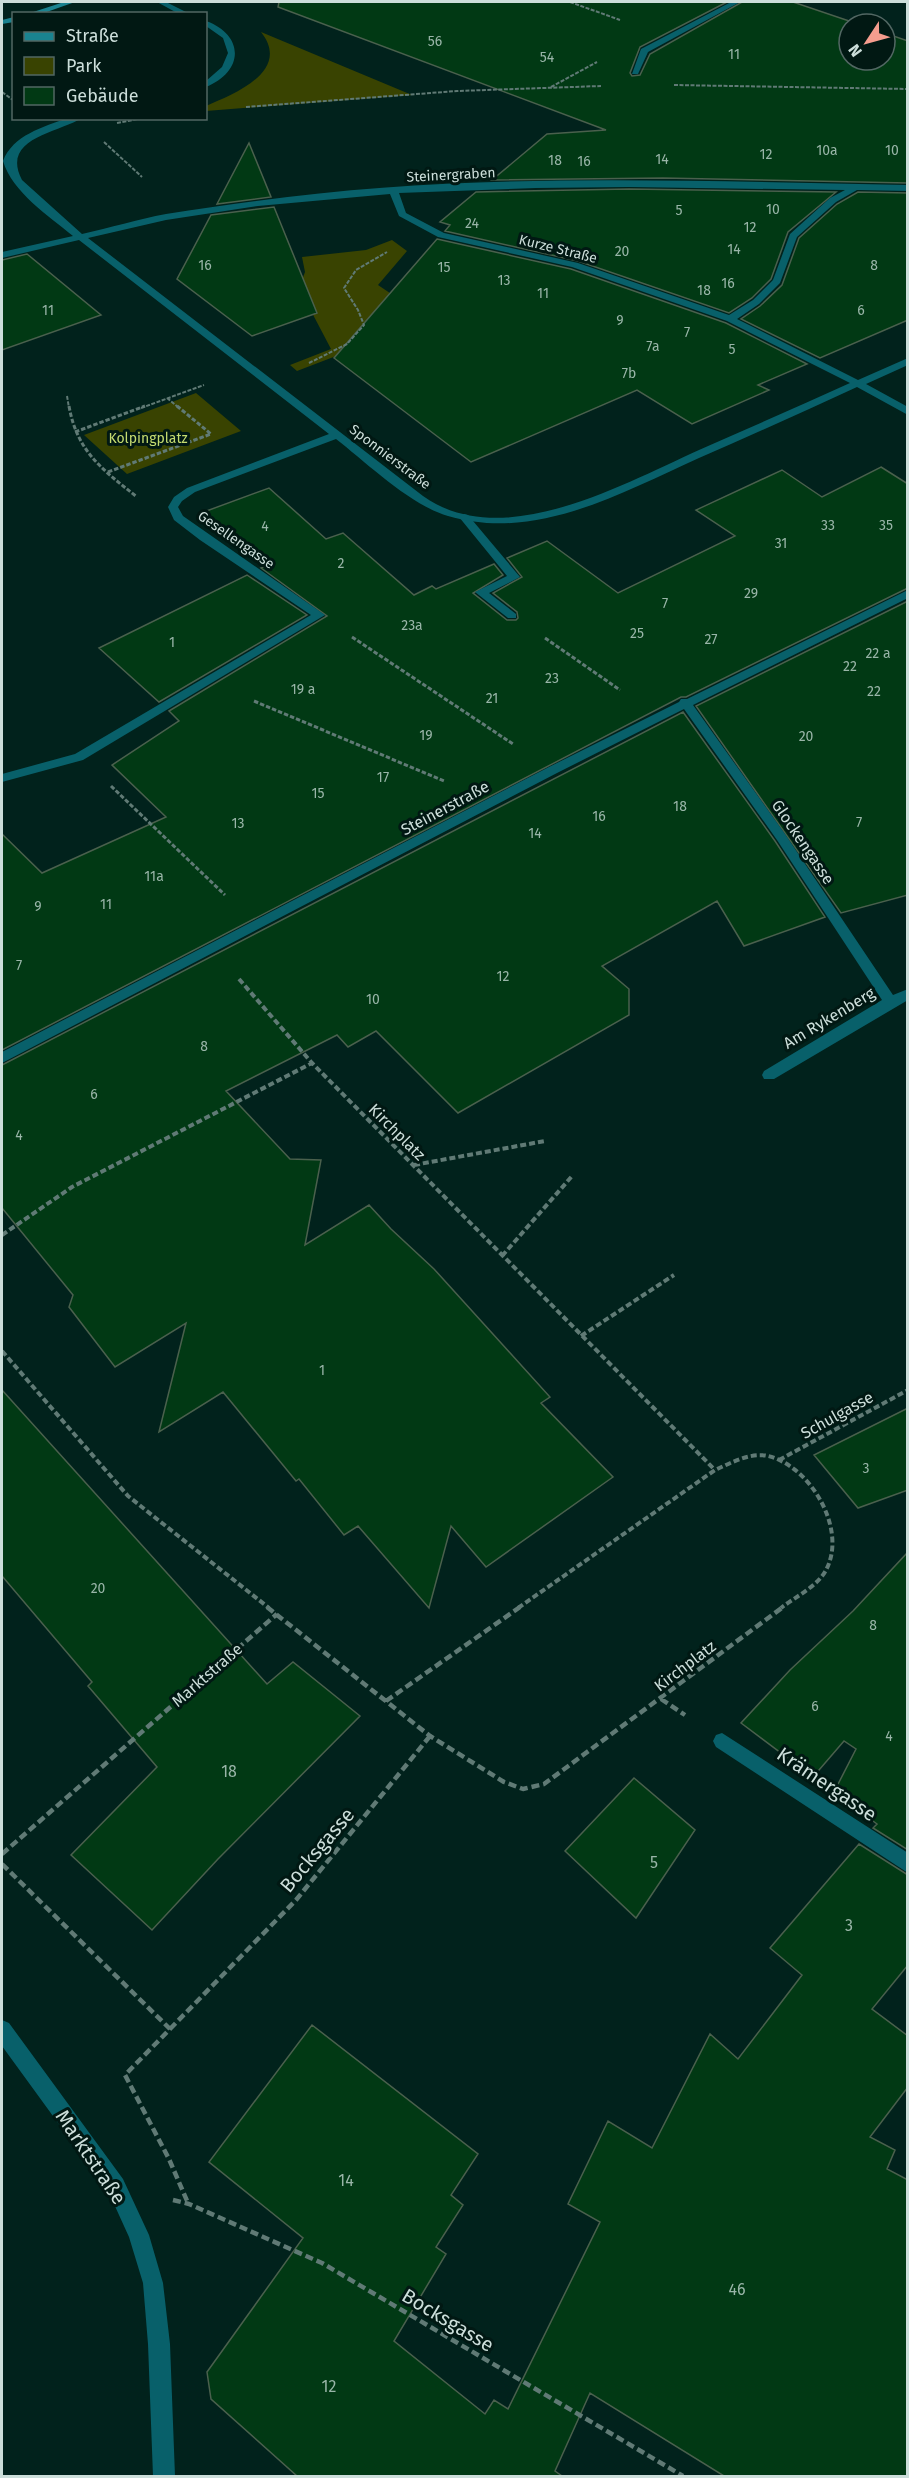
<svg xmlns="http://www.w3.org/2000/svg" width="909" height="2478" font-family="'Fira Sans',sans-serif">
  <rect width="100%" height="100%" fill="#01221c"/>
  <!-- green -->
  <path fill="#394301" d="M261,32L412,95L206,111V106C234,94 292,71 261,32Z
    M392,240L407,251L378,285L430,320L297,371L290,365L331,349L299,288L305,272L302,257L366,250Z
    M196,393L241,431L127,474L84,435Z"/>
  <!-- building -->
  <path fill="#013914" stroke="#4a604d" stroke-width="1.5" d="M279,2H727L640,47L630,73L632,76L640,75L650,54L742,2H793L858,24H849V60H885V33L908,41V183L663,178L492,180L547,134L606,130L278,7Z
    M249,143L271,197L217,204Z
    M629,189L836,192L788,232L771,279L752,298L729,313L578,261L445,231L450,225L440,222L476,192Z
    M858,192L908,193V320L820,358L741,319L760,306L782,285L799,238L837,204Z
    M274,207L317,313L252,336L177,279L211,215Z
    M437,239L571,269L726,323L807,364L758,385L769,390L692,424L637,390L471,462L334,358Z
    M27,254L101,315L2,350V260Z
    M881,467L908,484V588L686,697H681L2,1050V834L42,873L166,817L112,765L179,721L169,711L327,616L261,568L270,564L201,513L269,488L326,539L343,533L414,595L432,586L436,589L494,564L503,575L473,593L507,620H516L518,618L517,612L493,593L522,577L507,558L547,541L618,593L735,536L696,510L782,470L822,497Z
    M247,575L307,615L159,702L99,648Z
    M908,601V895L841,913L696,706Z
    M683,712L775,841L825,917L744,946L717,901L602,966L629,989V1015L458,1113L376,1031L348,1047L337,1035L226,1091L290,1159L321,1160L305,1245L369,1205L391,1229L434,1269L550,1397L541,1403L613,1477L486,1567L451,1526L429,1608L358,1526L344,1535L299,1479L296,1481L223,1392L159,1432L186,1323L115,1367L69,1307L73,1295L2,1208V1065Z
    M2,1390L267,1684L293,1662L360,1716L218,1859L152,1930L71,1855L157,1767L88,1686L92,1682L2,1576Z
    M908,1408V1490L858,1508L814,1455Z
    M908,1552V1850L873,1828L877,1824L834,1792L856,1749L844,1741L813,1777L741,1723L790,1670L853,1611Z
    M634,1778L695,1830L636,1918L565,1851Z
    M859,1844L908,1875V1965L872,2009L908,2036V2087L870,2137L895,2150L887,2169L908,2180V2476H724L590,2393L555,2471L562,2476H297L211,2399L207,2372L303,2238L209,2162L312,2025L478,2154L451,2195L463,2205L436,2247L446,2254L394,2341L485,2414L494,2400L508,2409L600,2222L568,2204L608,2121L652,2148L710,2034L738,2059L802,1975L770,1948Z"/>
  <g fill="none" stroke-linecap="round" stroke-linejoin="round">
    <!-- path-far3 -->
    <path stroke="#607a75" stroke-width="2" stroke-dasharray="4 1.5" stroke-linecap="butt" d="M570,2L620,20
      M674,85L908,89
      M551,87L597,62
      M2,92L13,100
      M246,107L457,91L601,86
      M117,123L143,118
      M104,142L142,177
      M309,363L347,344L364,325L358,310L344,288L356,270L387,252
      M67,396L69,408
      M167,398L179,408
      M141,408L204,385"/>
    <!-- path-far2 -->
    <path stroke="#607a75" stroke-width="3" stroke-dasharray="4.5 2" stroke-linecap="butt" d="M69,406C77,452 103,470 137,497
      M75,432L145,406
      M108,472L211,434L177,406
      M352,637L513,744
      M545,638L620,690
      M254,701L444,781
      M111,786L225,895"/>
    <!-- path-far1 -->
    <path stroke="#607a75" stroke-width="4" stroke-dasharray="6 3" stroke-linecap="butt" d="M239,979L312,1063L715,1470
      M414,1165L545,1141
      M2,1235L72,1187L312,1063
      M502,1256L573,1175
      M581,1336L674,1275
      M2,1351L128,1496L269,1608
      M779,1460L908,1390
      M518,1608L715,1470C731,1463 750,1452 768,1456C810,1466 848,1529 826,1570C818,1586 795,1597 781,1608"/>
    <!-- path -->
    <path stroke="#607a75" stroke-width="4.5" stroke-dasharray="8 4" stroke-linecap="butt" d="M267,1607L430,1736L504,1782L523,1789L544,1784L783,1607
      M661,1699L685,1715
      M386,1701L520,1607
      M2,1854L277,1614
      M2,1864L170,2029L125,2075L169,2159L188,2203
      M170,2029L296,1900L430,1736
      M173,2200L189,2204L322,2263L683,2476"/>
    <!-- lane -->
    <path fill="#08606a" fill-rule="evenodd" d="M731,2H740L648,52L638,74H632L641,49Z
      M464,514L468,515L520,577L489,593L516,614V618H508L475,592L507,576L459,517Z"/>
    <!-- street -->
    <path fill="#08606a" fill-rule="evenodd" d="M157,2H166L190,14H179Z
      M206,21C245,35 244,72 206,87V81L222,67L228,53L223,38L206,26Z
      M68,118H82C58,133 0,138 22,180L82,234C110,228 138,219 166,214C196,209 226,205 256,201C471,171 691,181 908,185V191L857,190L836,202L797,237L780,283L759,304L737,319L858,380L908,358V365L866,384L908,407V415L857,387C805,411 752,435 699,458C621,493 536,542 448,516C410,505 367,463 336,439L195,492L182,501L178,507L183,516L325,615L83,760L2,782V774L75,754L311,615L200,540L174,520L168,507L174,497L187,488L329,434L79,240L2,258V252L73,236C49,216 12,192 3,161C13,135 43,127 68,118ZM629,187L845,190L830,198L790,234L773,280L753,300L729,315L578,263L444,233L406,213L399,193L536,188ZM390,194L399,216L438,237L572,267L727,321L850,383C800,406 749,428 699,450C623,484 503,553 423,496L88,238L166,220L258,206Z
      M908,590V598L693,705L785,834L893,995L908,989V1000L774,1079H764L762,1075L764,1071L882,1000L777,840L684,709L557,773L2,1063V1052L549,767L679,702L681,699H687Z
      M722,1733L908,1853V1873L716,1747L713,1741L716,1735Z
      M2,2020L9,2023L123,2179L149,2235L163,2283L170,2344L175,2476H153L148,2344L143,2283L129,2237L109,2193L2,2046Z"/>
    <!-- secondary -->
    <path fill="#1a8390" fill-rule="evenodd" d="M64,2H75L41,14H27Z
      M14,17V22L2,24V20Z"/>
  </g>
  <g text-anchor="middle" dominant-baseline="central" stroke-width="6" stroke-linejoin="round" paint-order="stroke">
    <!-- number labels -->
    <g font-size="14" fill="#99b5a8">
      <text x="435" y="41">56</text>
      <text x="734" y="54">11</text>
      <text x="547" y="57">54</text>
      <text x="827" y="150">10a</text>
      <text x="892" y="150">10</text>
      <text x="766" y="154">12</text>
      <text x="662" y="159">14</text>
      <text x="555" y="160">18</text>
      <text x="584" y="161">16</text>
      <text x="773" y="209">10</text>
      <text x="679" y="210">5</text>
      <text x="472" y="223">24</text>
      <text x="750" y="227">12</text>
      <text x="734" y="249">14</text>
      <text x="622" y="251">20</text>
      <text x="205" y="265">16</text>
      <text x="874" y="265">8</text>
      <text x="444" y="267">15</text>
      <text x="504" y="280">13</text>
      <text x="728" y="283">16</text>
      <text x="704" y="290">18</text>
      <text x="543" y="293">11</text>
      <text x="48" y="310">11</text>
      <text x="861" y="310">6</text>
      <text x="620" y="320">9</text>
      <text x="687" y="332">7</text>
      <text x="653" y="346">7a</text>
      <text x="732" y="349">5</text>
      <text x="629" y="373">7b</text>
      <text x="828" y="525">33</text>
      <text x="886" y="525">35</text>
      <text x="265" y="526">4</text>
      <text x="781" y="543">31</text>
      <text x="341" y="563">2</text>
      <text x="751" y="593">29</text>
      <text x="665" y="603">7</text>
      <text x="412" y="625">23a</text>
      <text x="637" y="633">25</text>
      <text x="711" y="639">27</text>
      <text x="172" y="642">1</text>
      <text x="878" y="653">22 a</text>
      <text x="850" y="666">22</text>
      <text x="552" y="678">23</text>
      <text x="303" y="689">19 a</text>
      <text x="874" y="691">22</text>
      <text x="492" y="698">21</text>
      <text x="426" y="735">19</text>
      <text x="806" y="736">20</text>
      <text x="383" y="777">17</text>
      <text x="318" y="793">15</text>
      <text x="680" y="806">18</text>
      <text x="599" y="816">16</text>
      <text x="859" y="822">7</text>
      <text x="238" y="823">13</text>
      <text x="535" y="833">14</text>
      <text x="154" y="876">11a</text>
      <text x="106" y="904">11</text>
      <text x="38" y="906">9</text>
      <text x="19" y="965">7</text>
      <text x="503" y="976">12</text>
      <text x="373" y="999">10</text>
      <text x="204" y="1046">8</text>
      <text x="94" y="1094">6</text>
      <text x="19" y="1135">4</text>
      <text x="322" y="1370">1</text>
      <text x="866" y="1468">3</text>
      <text x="98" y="1588">20</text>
      <text x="873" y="1625">8</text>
      <text x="815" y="1706">6</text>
      <text x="889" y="1736">4</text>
    </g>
    <!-- far-street labels -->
    <g font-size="14" fill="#ccdeda" stroke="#011813">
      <text transform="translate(451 175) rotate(-3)">Steinergraben</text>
      <text transform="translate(558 249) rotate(14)">Kurze Straße</text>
      <text transform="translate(390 457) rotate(37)">Sponnierstraße</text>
      <text transform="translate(236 540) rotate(35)">Gesellengasse</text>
    </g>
    <!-- far-park labels -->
    <g font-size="14" fill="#c5db70" stroke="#011813">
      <text x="148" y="438">Kolpingplatz</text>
    </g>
    <!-- street labels -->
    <g font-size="16" fill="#ccdeda" stroke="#011813">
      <text transform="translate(445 808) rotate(-28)">Steinerstraße</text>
      <text transform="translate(803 842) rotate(56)">Glockengasse</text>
      <text transform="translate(829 1018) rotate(-31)">Am Rykenberg</text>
      <text transform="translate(397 1132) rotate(45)">Kirchplatz</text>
      <text transform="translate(837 1415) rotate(-29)">Schulgasse</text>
      <text transform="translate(685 1666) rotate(-37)">Kirchplatz</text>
      <text transform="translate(207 1675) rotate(-41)">Marktstraße</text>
    </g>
    <!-- near-number labels -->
    <g font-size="16" fill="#99b5a8">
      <text x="229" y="1771">18</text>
      <text x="654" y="1862">5</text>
      <text x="849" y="1925">3</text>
      <text x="346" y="2180">14</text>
      <text x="737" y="2289">46</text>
      <text x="329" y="2386">12</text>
    </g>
    <!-- near-street labels -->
    <g font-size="20" fill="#ccdeda" stroke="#011813">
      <text transform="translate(827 1784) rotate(34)">Krämergasse</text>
      <text transform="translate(317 1850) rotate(-50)">Bocksgasse</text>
      <text transform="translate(91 2157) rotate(56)">Marktstraße</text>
      <text transform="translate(448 2320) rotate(31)">Bocksgasse</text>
    </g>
  </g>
  <!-- border -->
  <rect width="909" height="2478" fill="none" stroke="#ccdeda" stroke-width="6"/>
  <!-- legend -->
  <rect x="12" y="12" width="195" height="108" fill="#011813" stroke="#526763" stroke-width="1.5"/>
  <rect x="24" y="32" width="30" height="9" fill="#1a8390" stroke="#526763" stroke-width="1.5"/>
  <text x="66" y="42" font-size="18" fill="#ccdeda">Straße</text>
  <rect x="24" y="57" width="30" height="18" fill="#394301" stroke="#526763" stroke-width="1.5"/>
  <text x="66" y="72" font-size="18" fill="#ccdeda">Park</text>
  <rect x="24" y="87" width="30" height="18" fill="#013914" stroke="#526763" stroke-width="1.5"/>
  <text x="66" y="102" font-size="18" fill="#ccdeda">Gebäude</text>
  <!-- north arrow -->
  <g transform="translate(867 42) rotate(234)"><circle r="28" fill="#011813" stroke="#526763" stroke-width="1.5"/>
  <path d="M0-4.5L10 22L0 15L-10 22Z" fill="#f59d8e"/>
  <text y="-9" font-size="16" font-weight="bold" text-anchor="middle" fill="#ccdeda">N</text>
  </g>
</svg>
